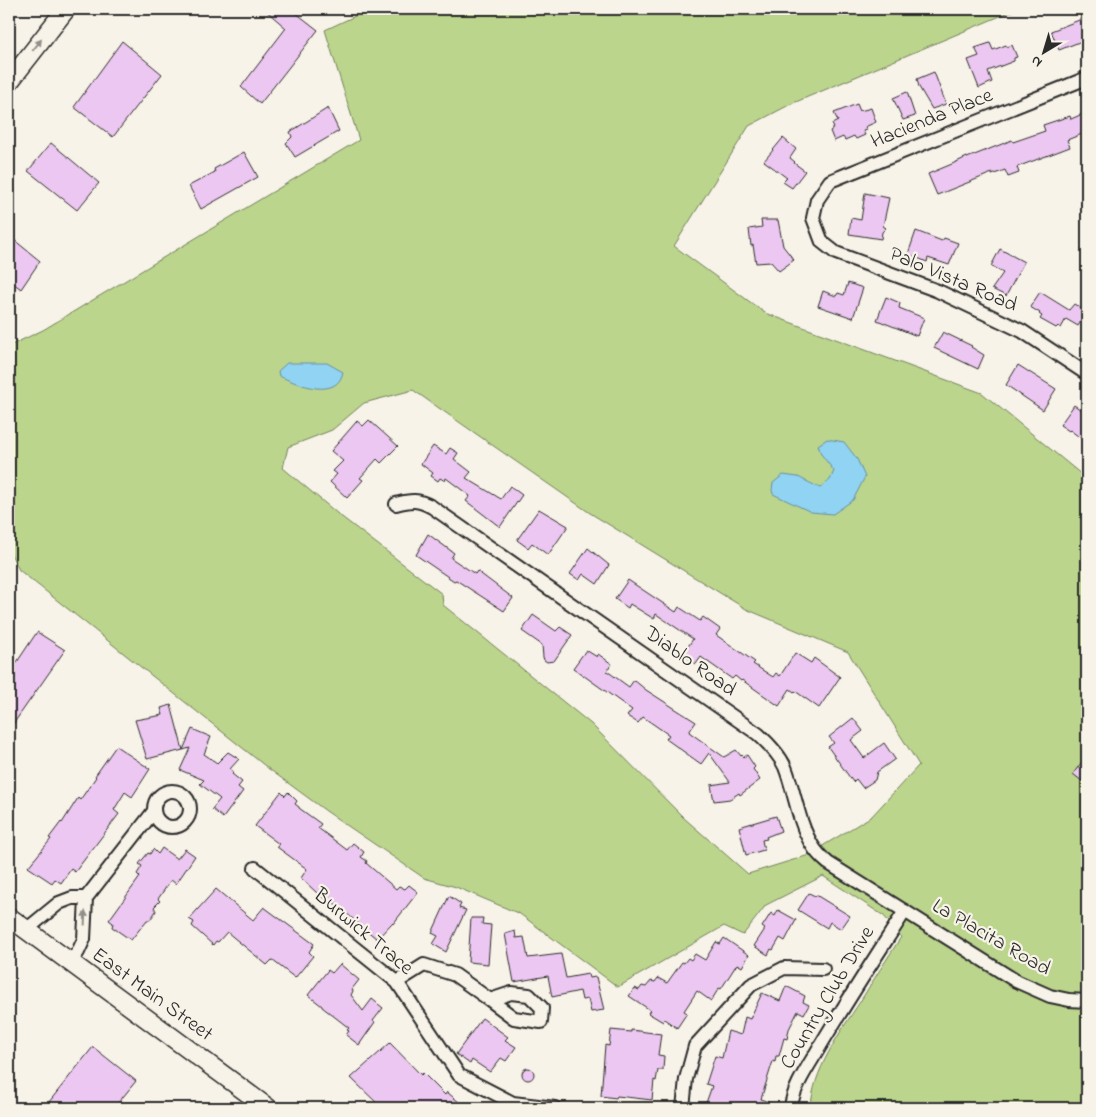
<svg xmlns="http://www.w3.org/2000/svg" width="1096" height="1117" font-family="'Indie Flower',sans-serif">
  <rect width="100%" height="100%" fill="#f7f3e8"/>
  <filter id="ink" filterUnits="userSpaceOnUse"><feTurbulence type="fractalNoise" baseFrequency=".02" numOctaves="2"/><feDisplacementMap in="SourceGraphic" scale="10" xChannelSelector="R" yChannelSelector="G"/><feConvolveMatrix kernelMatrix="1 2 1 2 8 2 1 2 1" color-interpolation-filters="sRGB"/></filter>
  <g filter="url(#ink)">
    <!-- green -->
    <path fill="#bbd58c" stroke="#73805c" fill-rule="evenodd" d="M370,9H1017L791,104L749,126L674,246L765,313L982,393L1087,479V1108H811C812,1072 840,1032 860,1002C873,980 887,959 901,937L884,916L823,876L766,905L743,935L724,926L618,987L520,914L456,887L424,878L326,811L269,769L19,570L9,550V346L43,330L359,140L325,30ZM413,390L590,513L746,609L848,652L919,765L872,816L806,856L748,874L684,818L591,724L443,605L442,594L338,514L283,468L288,447L332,430L364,403Z"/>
    <!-- water -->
    <path fill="#91d3f2" stroke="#6890a2" d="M287,363H327L343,372C337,401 297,384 279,376L278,371Z
      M827,439L844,442L857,459L865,477L853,500L833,514L811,512L773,494L772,490L773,483L783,475L798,477L820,488L830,480L834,471L821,454L818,445Z"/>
    <!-- building -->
    <path fill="#ecc7f1" stroke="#2b2b2b" d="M264,9H291L318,30L260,104L241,87L286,28Z
      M1087,17V39L1059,50L1051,31Z
      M122,41L162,74L113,137L74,107Z
      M990,43L993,50L1006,45L1007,47L1012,45L1017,57L1014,58V61L988,71L992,82L979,88L968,60L979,56L975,48Z
      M934,72L946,104L932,109L919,87L917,79Z
      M907,92L915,116L903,120L893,98Z
      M857,104L860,111L871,108L876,122L865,127L867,130L863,131L865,135L856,139L854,136L845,140L843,137L834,141L830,131L834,128L832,124L838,121L834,113Z
      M328,108L339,131L295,157L286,143L292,137L290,132Z
      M1087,112V132L1067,140L1070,147L1017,167L1019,173L1008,177L1005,170L992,175V173L937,195L928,174L952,164L967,157V158L1012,140L1013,142L1045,131L1043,125L1070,116L1071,119Z
      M783,138L796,149L790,158L795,162L794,163L805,171L792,188L783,182L787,178L764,161Z
      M51,143L99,183L77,210L28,171Z
      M244,152L258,177L201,209L189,186L215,172L214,169Z
      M865,193L889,198L883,226L886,228L882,232L881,239L849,234L851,218L861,220Z
      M761,220H778L783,246L794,260L779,271L771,262L756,263L753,245L751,246L749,229L762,227Z
      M916,231L942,241L944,238L958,243L949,265L928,258L927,262L908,254Z
      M13,239L40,261L21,289L9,280V245Z
      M1000,249L1024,262L1006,296L992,289L1003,273L991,266Z
      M848,283L863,288L853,318L818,306L823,291L836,296L838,293L844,295Z
      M1040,292L1069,310L1074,304L1087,312L1078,326L1066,319L1061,328L1058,326L1056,328L1040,319L1042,316L1039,314L1040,313L1030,307Z
      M886,297L900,303L899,308L924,318L917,336L877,320Z
      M943,332L972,346L971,347L984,355L978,369L934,348Z
      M1018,365L1056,389L1043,410L1006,385Z
      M1074,405L1087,414V443L1070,430L1069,431L1060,425Z
      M369,420L398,446L381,463L377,459L360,478L363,480L347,498L330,482L337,474L333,471L343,461L331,451L357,421L363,426Z
      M433,446L446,454L450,448L458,453L454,459L471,472L466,478L501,499L510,486L522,495L500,527L466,501L470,496L446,478L445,481L440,478L438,481L431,476L433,473L421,464Z
      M539,509L568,526L548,555L532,543L528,548L517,540Z
      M428,534L454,553L451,558L475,574L477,571L513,598L504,611L456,580L454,581L416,555Z
      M588,548L609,565L597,584L583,574L579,580L570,574Z
      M628,580L676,612L679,607L700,621L703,617L720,629L716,635L755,662L753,664L773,677L776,673L780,676L795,653L811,663L814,658L840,677L819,708L795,691L794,692L790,689L779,706L742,680L741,681L735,676L732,679L701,657L696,664L683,654L693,639L656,614L654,619L630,604L628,608L615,599Z
      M533,615L556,631L560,627L572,635L554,661L547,662L544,660L543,657L542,645L522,631Z
      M37,632L65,650L9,730V674Z
      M586,650L597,657L598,654L612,664L607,671L629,687L634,680L646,690L696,722L689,732L724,757L736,750L741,756L742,755L744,757L747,755L755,767L753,769L760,780L740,795L739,793L730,799L714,801L711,785L730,782L709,753L701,764L666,739L669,735L643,717L638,723L627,716L632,710L573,668Z
      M171,705L183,750L147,759L135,720L163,715L161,708Z
      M853,718L863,731L851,740L864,758L884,743L895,759L877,772L875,780L863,788L856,779L853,782L828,747L834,743L829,737Z
      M192,729L211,737L204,754L217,763L228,752L239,759L230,769L234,772L232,774L242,782L238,787L243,791L223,818L212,809L220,799L200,784L204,780L180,770L190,748L183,750Z
      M116,746L150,769L132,797L125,792L114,810L119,814L75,872L71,869L61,883L55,879L52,883L28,867L51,839L49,838L61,822L62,823L78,798L80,800L96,777L95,776Z
      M1087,755V785L1073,774Z
      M281,792L285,796L288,792L297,801L295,804L299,807V808L321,824L318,828L347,850L353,843L364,852L361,857L367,861L366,863L396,889L399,886L405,889L409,885L418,892L393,924L392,923L377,939L334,903L333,904L317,893L301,878L307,869L277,847L279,844L255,826Z
      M776,816L781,831L766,837L767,839L762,840L764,850L746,855L739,827Z
      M162,848L177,859L185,849L195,856L176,884L171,880L158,899L160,901L154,907L156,911L150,920H147L131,940L112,927L113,923L109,920L140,877L137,874L142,866L139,864L148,853L150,854L153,849L158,854Z
      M216,889L253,920L264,907L314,944L309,952L313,956L295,978L272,960L267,965L227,932L218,942L216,941L213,945L192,926L194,922L189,919Z
      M809,893L815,896L816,895L850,916L841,929L830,922L827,928L798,910Z
      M449,896L461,904L459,908L466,910L446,952L433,944L438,936L432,933Z
      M778,910L796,920L785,941L780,938L773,950L771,949L768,955L754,946L765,929L762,927L771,913L775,916Z
      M471,918H483L482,924L491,925L488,964L468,962Z
      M515,931L516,938L524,937L528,958L561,954L566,978L588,974L589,978L596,977L604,1010L591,1012L588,999L582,1000L580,991L552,997L548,976L514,982L505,934Z
      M724,938L749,955L742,967L737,964L721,989L719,988L711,1001L697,991L684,1011L687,1013L677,1028L664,1019L663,1022L648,1013L650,1010L629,996L635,988L639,990L642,986L646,987L651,981L655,982L658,978L667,983L682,962L684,963L688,958L691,960L695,954L705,960L716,942L720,944Z
      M340,964L359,980L352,989L353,991L351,995L363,1011L372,999L383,1008L373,1021L375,1022L359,1045L346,1035L349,1031L347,1030L349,1028L322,1007V1006L308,995L328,970L332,973Z
      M786,986L805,996L803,1002L809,1005L804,1014L798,1011L789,1029L787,1039L784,1038L779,1056H776L775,1062L773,1061L761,1099L781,1108H726L706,1103L712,1086L706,1084L715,1056L722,1058L728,1031L741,1035L745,1017L750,1019L762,993L780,1001Z
      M482,1018L508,1037L505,1040L516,1047L506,1061L501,1058L490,1072L472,1060L470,1064L456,1054Z
      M611,1030L631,1032V1030L661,1034L658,1055L664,1056L663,1070H658L656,1081L654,1080L652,1100L617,1096L616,1098L601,1096L605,1045L609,1046Z
      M390,1043L421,1075L423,1073L445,1095L447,1092L466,1108H382L351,1078Z
      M93,1047L136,1081L114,1108H57L49,1102Z
      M522 1074a6 6 0 1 1 12 0a6 6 0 1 1-12 0Z"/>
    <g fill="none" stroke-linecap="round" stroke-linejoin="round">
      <defs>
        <path id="minor" d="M1087,78L830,181L817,200L813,218L822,242L836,253L938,291L1022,331L1087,374
          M396,504C411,500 418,499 432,507L758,734C769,744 779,754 785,767C795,792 798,822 812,845C816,852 822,858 828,863L1016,981L1050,996L1069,1000L1087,1001
          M154 809a18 18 0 1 1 36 0a18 18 0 1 1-36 0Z
          M255,868L397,982L459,1075L513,1103L555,1108
          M86,898L154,811
          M26,930L59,903L72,898H86L84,939L78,952L70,962
          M397,982L424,965L455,975L490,1000L511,993L529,995L542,1008L541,1022L514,1018L490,1000
          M683,1108L686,1079L695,1046L751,985L784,968L823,969
          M791,1108C792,1090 807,1068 816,1053C844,1005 875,958 905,911"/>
        <path id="secondary" d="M9,82L66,9
          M9,917L268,1108"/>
      </defs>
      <!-- minor casing -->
      <use href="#minor" stroke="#2b2b2b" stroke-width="16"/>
      <!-- secondary casing -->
      <use href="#secondary" stroke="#2b2b2b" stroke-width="21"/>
      <!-- minor -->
      <use href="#minor" stroke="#f7f3e8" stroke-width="12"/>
      <!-- secondary -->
      <use href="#secondary" stroke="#f7f3e8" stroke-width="18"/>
    </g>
    <!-- one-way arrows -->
    <defs><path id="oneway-solid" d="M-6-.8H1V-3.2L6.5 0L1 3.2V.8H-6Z" transform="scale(1.25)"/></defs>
    <g fill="#918f8a">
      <use href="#oneway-solid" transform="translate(37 45) rotate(-52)"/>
      <use href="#oneway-solid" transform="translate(85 918) rotate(-87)"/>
    </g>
  </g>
  <g text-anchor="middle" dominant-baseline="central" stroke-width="4.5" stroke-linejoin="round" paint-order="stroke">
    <!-- street labels -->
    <g font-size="21" fill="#2b2b2b" stroke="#f7f3e8">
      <text transform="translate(932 119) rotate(-22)">Hacienda Place</text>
      <text transform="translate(953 280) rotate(23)">Palo Vista Road</text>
      <text transform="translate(690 662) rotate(35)">Diablo Road</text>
      <text transform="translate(363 932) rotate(40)">Burwick Trace</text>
      <text transform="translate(991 938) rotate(30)">La Placita Road</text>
      <text transform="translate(152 995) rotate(36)">East Main Street</text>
      <text transform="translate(828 998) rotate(-59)">Country Club Drive</text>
    </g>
  </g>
  <!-- margin -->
  <rect width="1096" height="1117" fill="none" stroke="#f7f3e8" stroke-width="30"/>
  <rect x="15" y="15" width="1066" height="1087" fill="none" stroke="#2b2b2b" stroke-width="2" filter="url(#ink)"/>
  <!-- north arrow -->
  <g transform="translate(1044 52) rotate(218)" stroke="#f7f3e8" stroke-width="4" paint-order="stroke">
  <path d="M0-4L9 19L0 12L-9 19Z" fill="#2b2b2b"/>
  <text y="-8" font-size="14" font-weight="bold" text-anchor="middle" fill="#2b2b2b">N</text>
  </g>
</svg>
